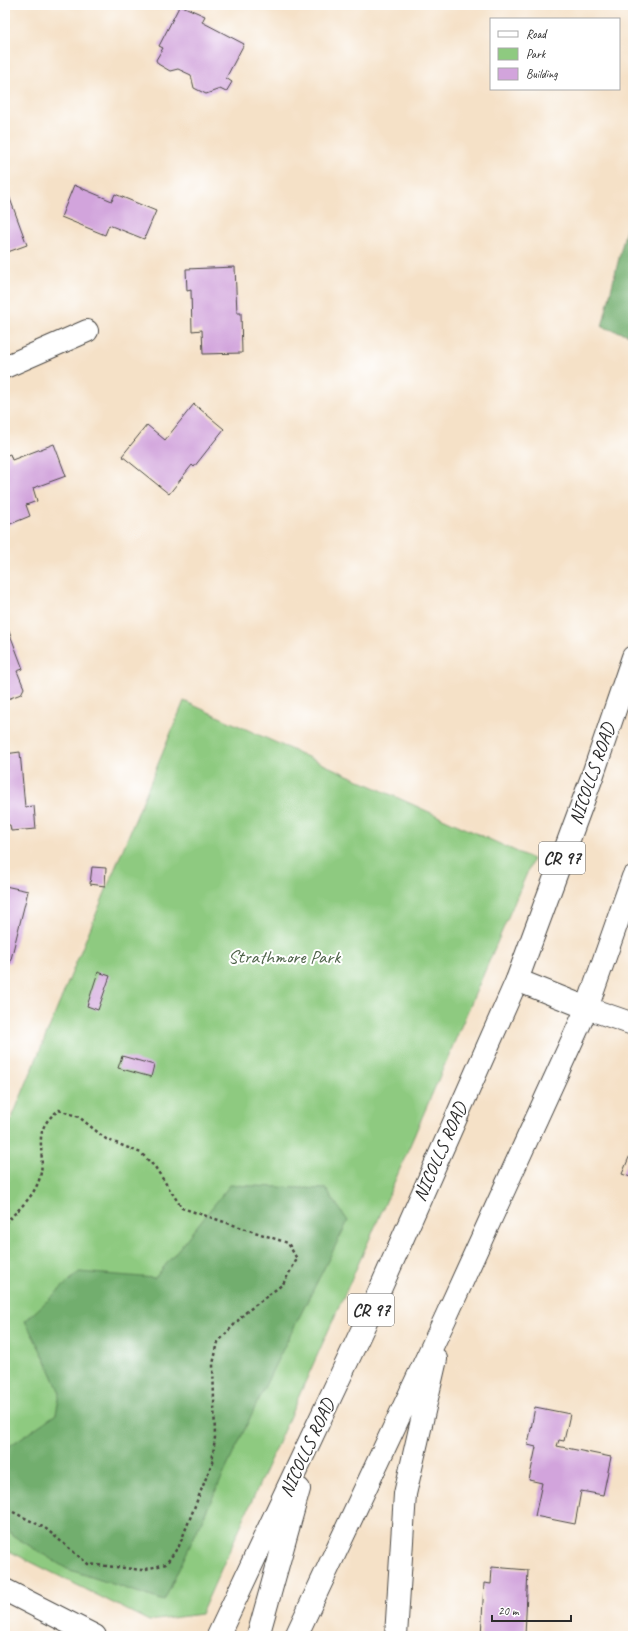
<svg xmlns="http://www.w3.org/2000/svg" width="638" height="1641" font-family="Caveat,sans-serif">
  <rect width="100%" height="100%" fill="#fff"/>
  <filter id="ink" filterUnits="userSpaceOnUse"><feTurbulence type="fractalNoise" baseFrequency=".025" numOctaves="2"/><feDisplacementMap in="SourceGraphic" scale="8" xChannelSelector="R" yChannelSelector="G"/><feConvolveMatrix kernelMatrix="1 2 1 2 8 2 1 2 1" color-interpolation-filters="sRGB"/></filter>
  <filter id="wash" filterUnits="userSpaceOnUse"><feTurbulence type="fractalNoise" baseFrequency=".012" numOctaves="4" result="noise"/><feDisplacementMap in="SourceGraphic" scale="16" xChannelSelector="R" yChannelSelector="G"/><feGaussianBlur stdDeviation="0.9" result="paint"/><feColorMatrix in="noise" values="0 0 0 0 0 0 0 0 0 0 0 0 0 0 0 0 0 1.4 0 .05"/><feComposite in="paint" operator="in"/></filter>
  <g filter="url(#wash)">
    <rect width="100%" height="100%" fill="#f5e1c7"/>
    <!-- green -->
    <path fill="#8eca80" stroke="#5c7a56" d="M184,701L533,859L378,1220L201,1614L149,1621L5,1549V1135Z"/>
    <!-- forest -->
    <path fill="#72ae6e" stroke="#4e6c4c" d="M633,201V336L602,327Z
      M230,1185L326,1189L348,1221L274,1367L164,1601L67,1569L12,1535L5,1524V1449L56,1414L60,1393L46,1361L25,1321L79,1272L155,1278Z"/>
    <g id="blocks">
      <!-- building -->
      <path fill="#d2a4dc" d="M180,5L205,16L202,22L244,44L226,78L232,82L226,92L220,89L206,94L194,88L191,75L178,69L170,71L158,64L156,60L163,48L159,46Z
        M5,185L27,245L5,253Z
        M74,185L112,201L115,194L156,211L144,239L109,225L105,235L61,217Z
        M235,267L237,313H241L242,353L203,354L202,330L192,331L191,290L187,291L186,269Z
        M194,404L224,429L194,467L192,465L169,494L122,456L147,425L165,440Z
        M54,444L66,476L33,488L37,501L26,505L30,516L8,525L5,517V456L10,454L12,460Z
        M5,621L23,669L17,671L24,688L21,694L5,700Z
        M20,752L25,807L34,806L36,829L11,831L10,825H5V754Z
        M92,867L106,868L105,886L90,884Z
        M5,886L28,891L10,963L5,962Z
        M98,972L110,976L98,1010L87,1006Z
        M122,1056L154,1065L151,1077L118,1068Z
        M633,1148V1178L622,1174Z
        M535,1407L570,1414L564,1441L559,1440L557,1446L611,1457L603,1495L581,1491L575,1524L535,1516L542,1483L529,1480L536,1447L528,1445Z
        M492,1567L528,1570L525,1636H481L484,1583L491,1584Z"/>
    </g>
  </g>
  <g filter="url(#ink)">
    <use href="#blocks" fill-opacity="0" stroke="#494642" stroke-width="1"/>
    <g fill="none" stroke-linecap="round" stroke-linejoin="round">
      <defs>
        <path id="street" d="M5,367L87,331
          M517,980L587,1008L633,1024
          M5,1590L95,1636"/>
        <path id="highway" d="M218,1636L363,1328L517,980L592,777L633,657
          M258,1636L299,1489
          M296,1636L445,1319L587,1008L633,877
          M396,1636L405,1494L436,1359"/>
      </defs>
      <!-- street casing -->
      <use href="#street" stroke="#494642" stroke-width="24"/>
      <!-- highway casing -->
      <use href="#highway" stroke="#494642" stroke-width="24"/>
      <!-- path -->
      <path stroke="#494642" stroke-width="2.5" stroke-dasharray="3 3" stroke-linecap="butt" d="M5,1223C18,1210 35,1196 40,1177C47,1148 29,1132 59,1110L79,1117L106,1139L141,1153L155,1167L182,1208L288,1243L297,1259L283,1284L245,1313L218,1342L213,1364L215,1437L212,1463L179,1546L166,1564L142,1570L88,1564L45,1528L5,1508"/>
      <!-- street -->
      <use href="#street" stroke="#fff" stroke-width="22"/>
      <!-- highway -->
      <use href="#highway" stroke="#fff" stroke-width="22"/>
    </g>
  </g>
  <g text-anchor="middle" dominant-baseline="central" stroke-width="4" stroke-linejoin="round" paint-order="stroke">
    <!-- shield labels -->
    <g fill="#fff" stroke="#6b6b6b" stroke-width="1">
      <rect x="539" y="842" width="46" height="32" rx="3"/>
      <rect x="348" y="1294" width="46" height="32" rx="3"/>
    </g>
    <g font-size="18" font-weight="bold" fill="#2b2b2b">
      <text x="562" y="858">CR 97</text>
      <text x="371" y="1310">CR 97</text>
    </g>
    <!-- street labels -->
    <g font-size="19" fill="#2b2b2b" stroke="#fff">
      <text transform="translate(592 774) rotate(-71)">NICOLLS ROAD</text>
      <text transform="translate(440 1152) rotate(-66)">NICOLLS ROAD</text>
      <text transform="translate(307 1448) rotate(-65)">NICOLLS ROAD</text>
    </g>
    <!-- park labels -->
    <g font-size="19" fill="#4e6349" stroke="#fff">
      <text x="284" y="957">Strathmore Park</text>
    </g>
  </g>
  <!-- margin -->
  <rect width="638" height="1641" fill="none" stroke="#fff" stroke-width="20"/>
  <!-- legend -->
  <rect x="490" y="18" width="130" height="72" fill="#ffffff" stroke="#aaaaaa"/>
  <rect x="498" y="31" width="20" height="6" fill="#ffffff" stroke="#aaaaaa"/>
  <text x="526" y="38" font-size="12" fill="#2b2b2b">Road</text>
  <rect x="498" y="48" width="20" height="12" fill="#8eca80" stroke="#aaaaaa"/>
  <text x="526" y="58" font-size="12" fill="#2b2b2b">Park</text>
  <rect x="498" y="68" width="20" height="12" fill="#d2a4dc" stroke="#aaaaaa"/>
  <text x="526" y="78" font-size="12" fill="#2b2b2b">Building</text>
  <!-- scale -->
  <path d="M492 1615v6h79v-6" fill="none" stroke="#2b2b2b" stroke-width="2"/>
  <text x="498" y="1615" font-size="12" fill="#2b2b2b" stroke="#ffffff" stroke-width="3" paint-order="stroke">20 m</text>
</svg>
